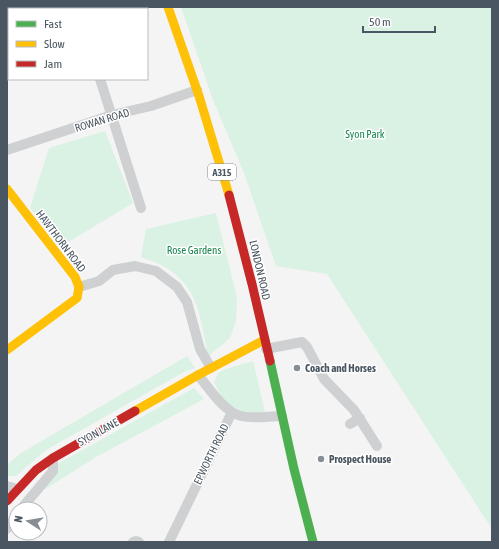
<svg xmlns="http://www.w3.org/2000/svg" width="499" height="549" font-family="'Asap Condensed',sans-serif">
  <rect width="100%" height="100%" fill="#f4f4f4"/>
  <!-- green -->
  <path fill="#d9f2e3" d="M181,7H492V529L327,274L276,266L244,173L213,100Z
    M105,131L133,203L60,247L30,208L49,148Z
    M216,213L237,297L236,321L230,338L208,356C200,318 199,284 161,265C155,261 147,260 141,257L146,229Z
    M187,356L195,368L184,372L46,450L16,476H7V465L21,453Z
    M253,361L265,412L247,413L239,410L224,401L214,382L218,373L226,369Z
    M194,388L204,399L96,457L44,490L57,473L59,463Z"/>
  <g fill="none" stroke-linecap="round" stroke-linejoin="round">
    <!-- street -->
    <path stroke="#ced0d2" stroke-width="10" d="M24,9L27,7
      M7,21L9,20
      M100,79L141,208
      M7,150L112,115L151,106L197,90
      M79,287L99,281L113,270L135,266L156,271L177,287L187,302L200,349L211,368
      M266,349L302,342L307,347L324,379L354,410L377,446
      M198,375C209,388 224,412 241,416C254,419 269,416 282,416
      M350,424L360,418
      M7,486L17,489
      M21,509L53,471V458
      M7,529L16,516
      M133,542L136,541L139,542
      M169,542L232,412"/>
    <!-- fast -->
    <path stroke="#4caf50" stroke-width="9" d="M270,361L294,469L313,542"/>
    <!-- slow -->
    <path stroke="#ffc107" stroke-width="9" d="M168,7L199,96L229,195
      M7,189L75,277L79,287L77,298L7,350
      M135,411L198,375L264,340"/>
    <!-- jam -->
    <path stroke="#c62828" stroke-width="9" d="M229,195L252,284L270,361
      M7,501L36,470L53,458L135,411"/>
  </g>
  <!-- markers -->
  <g fill="#868d94" stroke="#fff" stroke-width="1.5">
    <circle cx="297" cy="368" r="4"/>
    <circle cx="321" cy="459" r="4"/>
  </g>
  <g text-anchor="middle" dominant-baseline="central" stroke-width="3" stroke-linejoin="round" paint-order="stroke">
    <!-- shield labels -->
    <rect fill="#fff" stroke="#808990" stroke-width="1" x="208" y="164" width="28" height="16" rx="3"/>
    <g font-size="10" font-weight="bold" fill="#4a5661">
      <text x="222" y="172">A315</text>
    </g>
    <!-- street labels -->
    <g font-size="11" fill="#4a5661" stroke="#fff">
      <text transform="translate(102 120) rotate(-17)">ROWAN ROAD</text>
      <text transform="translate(61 241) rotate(53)">HAWTHORN ROAD</text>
      <text transform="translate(260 270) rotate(77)">LONDON ROAD</text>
      <text transform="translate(98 432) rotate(-29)">SYON LANE</text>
      <text transform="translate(211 454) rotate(-64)">EPWORTH ROAD</text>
    </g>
    <!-- park labels -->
    <g font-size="11" fill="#17864f" stroke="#fff">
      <text x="365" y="134">Syon Park</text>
      <text x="194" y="250">Rose Gardens</text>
    </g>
    <!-- poi labels -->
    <g font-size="11" font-weight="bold" fill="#4a5661" stroke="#fff" text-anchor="start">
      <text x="305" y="368">Coach and Horses</text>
      <text x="329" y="459">Prospect House</text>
    </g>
  </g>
  <!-- border -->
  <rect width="499" height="549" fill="none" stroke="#4a5661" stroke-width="16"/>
  <!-- legend -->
  <rect x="8" y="8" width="140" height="72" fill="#ffffff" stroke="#b7bbc0"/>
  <rect x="16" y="21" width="20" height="6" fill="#4caf50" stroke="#b7bbc0"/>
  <text x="44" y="28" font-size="12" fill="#4a5661">Fast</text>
  <rect x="16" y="41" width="20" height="6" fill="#ffc107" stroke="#b7bbc0"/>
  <text x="44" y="48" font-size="12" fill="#4a5661">Slow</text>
  <rect x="16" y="61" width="20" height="6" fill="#c62828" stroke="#b7bbc0"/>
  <text x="44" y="68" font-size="12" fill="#4a5661">Jam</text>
  <!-- north arrow -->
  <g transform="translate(28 521) rotate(282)"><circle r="19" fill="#ffffff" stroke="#b7bbc0"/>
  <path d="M0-3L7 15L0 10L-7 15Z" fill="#868d94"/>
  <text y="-6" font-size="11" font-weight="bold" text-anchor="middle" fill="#4a5661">N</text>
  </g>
  <!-- scale -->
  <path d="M363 26v6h72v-6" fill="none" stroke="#4a5661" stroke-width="2"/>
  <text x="369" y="26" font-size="12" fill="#4a5661" stroke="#ffffff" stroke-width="3" paint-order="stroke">50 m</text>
</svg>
